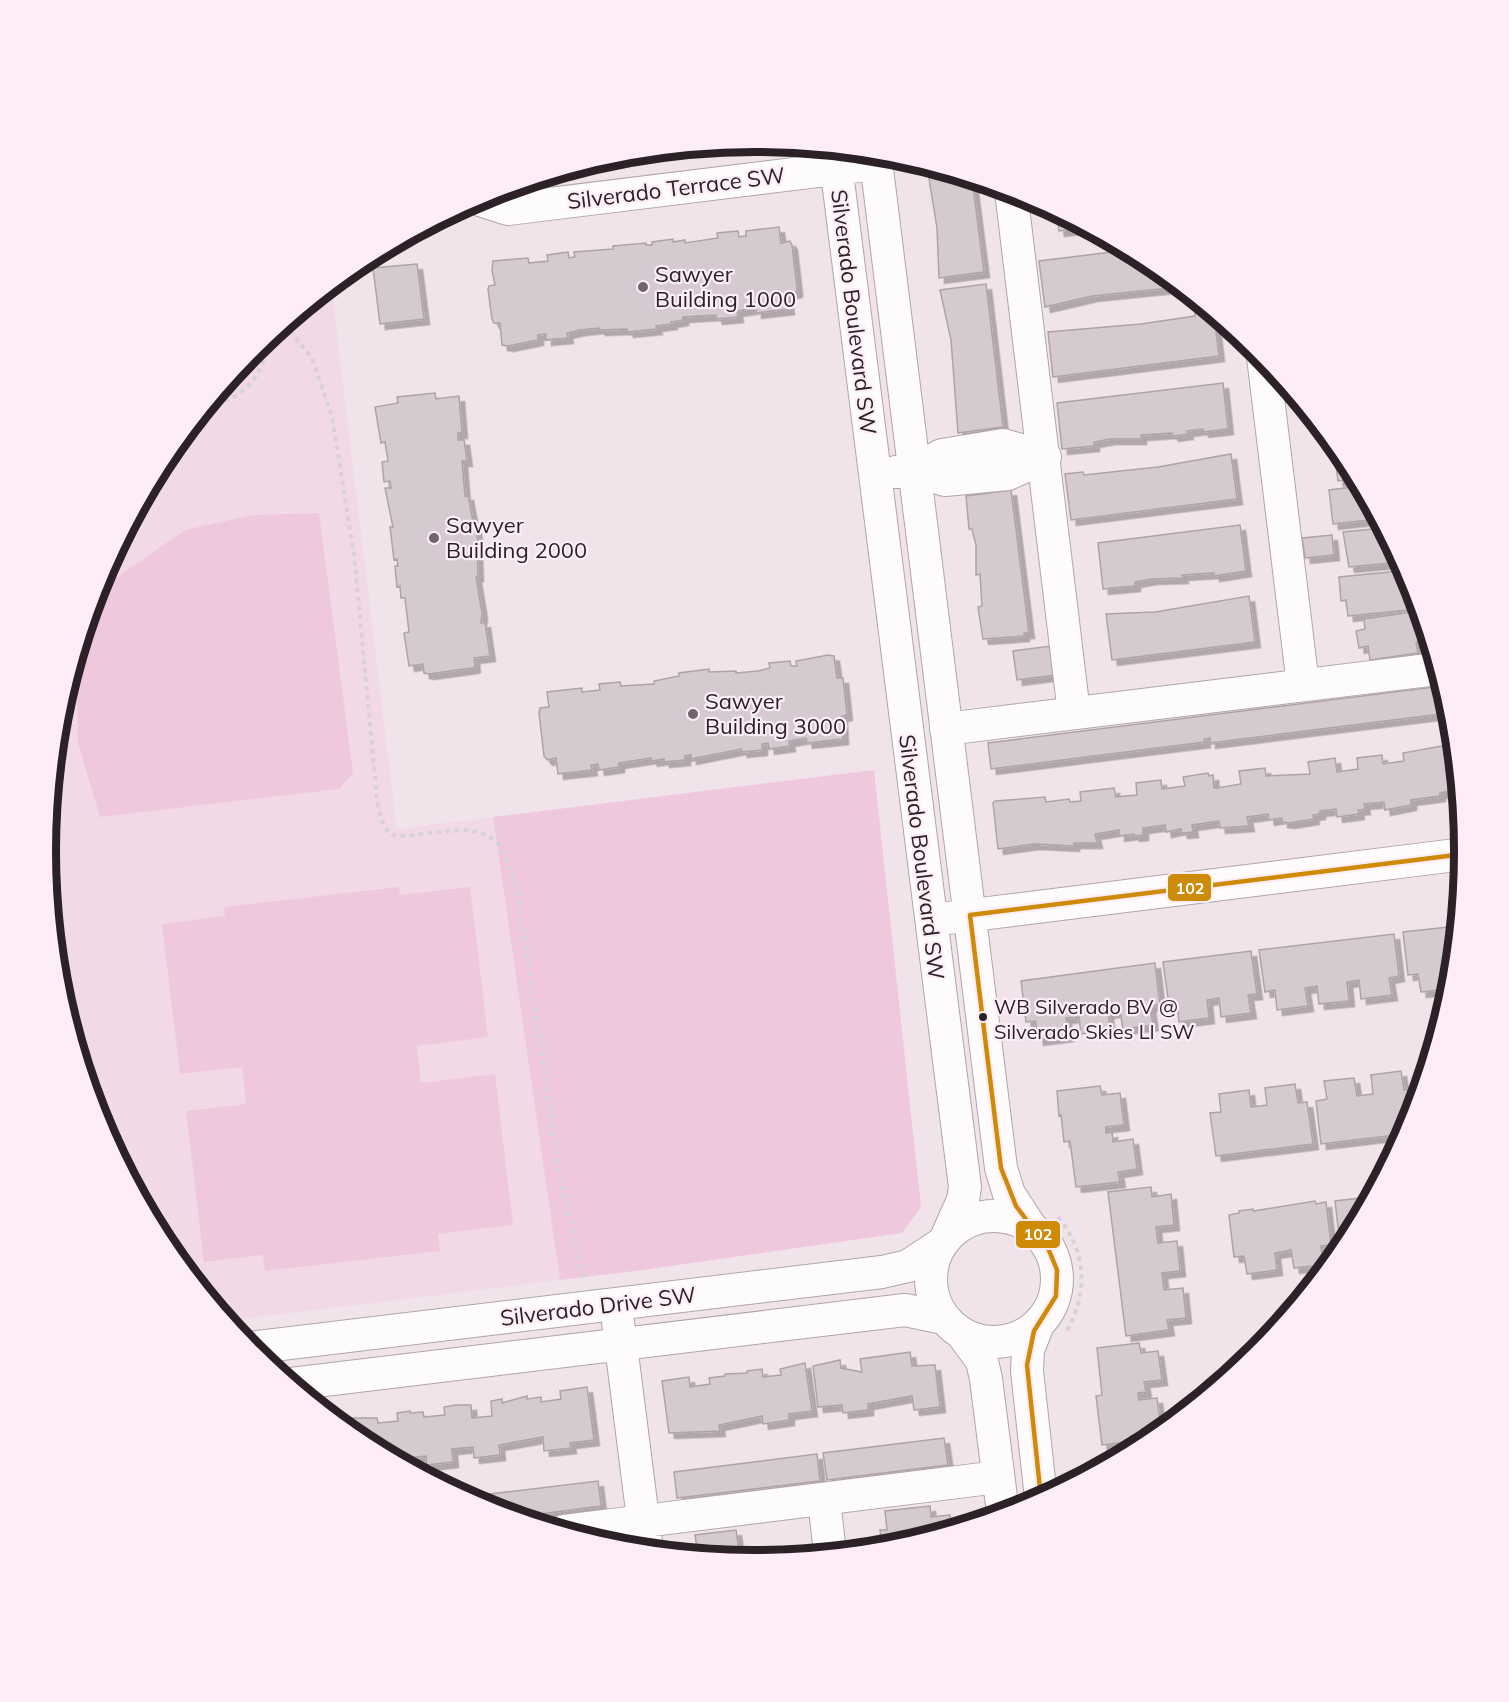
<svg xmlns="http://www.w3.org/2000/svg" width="1509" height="1702" font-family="Mulish,sans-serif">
  <defs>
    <filter id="shadow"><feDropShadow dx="5.5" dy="5.5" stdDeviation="0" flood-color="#0004"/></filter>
  </defs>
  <rect width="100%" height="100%" fill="#f1e3ea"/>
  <!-- built -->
  <path fill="#f2d9e6" d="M755,142L788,145L534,180L616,155Z
    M331,285L397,829L493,817L560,1280L226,1321L164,1245L99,1122L59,989L45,851L59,712L99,579L165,457L230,378L233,377V374L253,349Z"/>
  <!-- green -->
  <path fill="#f0c8dd" d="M319,513L353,773L339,789L100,817L78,743L76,663L113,580L185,530L253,515Z
    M874,770L921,1207L902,1233L643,1270L560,1280L493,817Z
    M399,887L400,895L470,887L488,1037L417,1046L421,1083L495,1074L513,1225L438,1234L440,1251L265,1271L263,1255L204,1262L186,1111L246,1104L242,1067L180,1074L162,924L225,916L224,907Z"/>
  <!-- building -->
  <path fill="#d5cacf" stroke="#aea3a9" stroke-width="1.5" filter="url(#shadow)" d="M927,166L972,179L984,272L939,278L937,228Z
    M1056,212L1086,228L1059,231Z
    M779,227L781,243L790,241L792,245L797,288V292L787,294L789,309L756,313V308L737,311L738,317L717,319L716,315L683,317V320L671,322L672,324L656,326L657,329L628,332L627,329L600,330L599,328L580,330L567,333L568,338L546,340V334L538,335V340L508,346L502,345L500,323H494L492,319L488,289L489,286L495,285L492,270L493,261L528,258L529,263L548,261L547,255L568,252L569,258L575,257L574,252L613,249V246L646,243V245H652V242L673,239V242L685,240V243L718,238L717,233L738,231L739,237L746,236V231Z
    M1128,250L1149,261L1180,287L1092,296L1045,307L1039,261Z
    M417,264L424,319L380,324L373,268Z
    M986,284L1003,427L958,433L951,340L940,290Z
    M1210,311L1214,315L1219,356L1053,377L1048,332L1141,324L1195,316V313Z
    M1223,383L1228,429L1203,432V429L1187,431L1188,434L1173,436L1172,433L1141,435V439H1110L1094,442V446L1062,449L1057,403Z
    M435,393L436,399L459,396L462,433H458V440H464L467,461H462L463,473L465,496L468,495L473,522H475L479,549L477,550L478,576L476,577L482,613L481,623L485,622L490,656L474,658L475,667L472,668L429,674L424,673L423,664L409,666L404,633L409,632L405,598H401L400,586L397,587L395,566H398L397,559L394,560L390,527H393L385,488H391L390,481L384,482L382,462L388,461L385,442L381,443L375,407L398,403L397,397Z
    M1333,443L1345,457L1356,478L1338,481Z
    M1231,454L1237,499L1071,520L1065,474L1083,472L1084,475L1158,467Z
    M1360,486L1378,519L1333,524L1329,490Z
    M1011,490L1029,633H1024V636L983,639L978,607L982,606L980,574L976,575V545L972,529H969L966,496Z
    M1240,525L1246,571L1214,576V573L1182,575L1183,578L1151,579L1135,582V586L1103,589L1098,543Z
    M1382,528L1401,562L1349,567L1343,532Z
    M1332,535L1334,555L1305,558L1302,538Z
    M1399,571L1400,579L1410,580L1419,609L1348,616L1346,600L1341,601L1339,577Z
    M1249,596L1255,642L1112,660L1106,614L1155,612Z
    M1420,611L1428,640L1416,642L1418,653L1370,660L1368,646L1359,648L1356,631L1365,629L1364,619Z
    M1051,646L1055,675L1017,680L1013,651Z
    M828,655L834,656L837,678H843L847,715L842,716L843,739L807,743L806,738L789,741L790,746L769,749L768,743L762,744V750L742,752L741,749L691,759V755L685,756V760L664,762V759L652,761L651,758L619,763V767L599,770L598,764L591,765L592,770L558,774L556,758L547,760L544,756L539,713L540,708L549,707L547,692L582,688V692L600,690L599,684L620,682L621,686L654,684V681L679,676V673L709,669V672L736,671V673L758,671L770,668L769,663L790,661L791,666H797L796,661Z
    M1442,686L1449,713L1210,743V738L1204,739L1205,742L991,769L988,743Z
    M1453,744L1458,794L1452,795V791L1440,793V796L1411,800V805L1385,810L1384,802L1364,804L1365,809L1358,810L1359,814L1337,817L1336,809L1320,811V814L1313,815L1314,819L1289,823L1282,822V818L1269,820L1268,814L1247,817L1249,826L1220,828L1219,821L1192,825L1193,832L1182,833L1181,829L1166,832L1165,825L1143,828V835L1134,836V834L1119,836V830L1095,834L1097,843H1074V846L1034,844L998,849L993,803L995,801L1045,797L1046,802L1069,799L1070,802L1081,801L1080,792L1114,788L1116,797L1137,795L1136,783L1161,780L1162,789L1185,786L1183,777L1208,773L1209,776L1213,775L1214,788H1217L1241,784L1239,771L1265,768L1266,776L1310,774L1308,762L1335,758L1337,772L1358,769L1357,758L1382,755L1383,764L1404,761L1403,753Z
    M1457,926L1452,970H1449L1450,989L1421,992L1418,974L1408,975L1403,932Z
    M1394,934L1399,976L1389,978L1392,995L1361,999L1359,980L1347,982L1349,1001L1319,1004L1317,986L1305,988L1308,1006L1277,1010L1275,990L1265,992L1259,950Z
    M1251,951L1257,994L1248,995L1251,1013L1221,1017L1219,998L1207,1000L1209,1018L1179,1022L1177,1004L1169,1005L1163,962Z
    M1155,963L1160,1005L1150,1006L1153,1025L1123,1029L1120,1011L1108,1013L1110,1030L1081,1034L1079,1017L1066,1018L1068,1036L1038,1040L1036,1021L1026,1022L1021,981Z
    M1401,1071L1404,1090L1413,1089L1415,1107L1404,1134L1321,1144L1316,1101L1327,1099L1324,1081L1354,1078L1357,1096L1373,1094L1371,1075Z
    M1295,1084L1298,1103L1307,1102L1313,1144L1216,1156L1210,1113L1221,1112L1219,1094L1249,1090L1251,1107L1267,1105L1265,1088Z
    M1100,1086L1102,1095L1120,1093L1124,1125L1106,1127V1133L1112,1132L1113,1142L1133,1139L1137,1169L1118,1172L1120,1182L1076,1187L1070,1141L1064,1142L1061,1115L1059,1116L1057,1091Z
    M1151,1187L1152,1197L1171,1194L1174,1225L1156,1227L1158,1243L1177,1241L1180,1271L1162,1273L1164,1290L1183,1288L1186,1318L1167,1320L1169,1330L1126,1336L1108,1192Z
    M1370,1197L1345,1244H1340L1335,1201Z
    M1315,1201L1316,1204L1326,1202L1331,1245L1321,1246L1323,1265L1294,1268L1291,1250L1275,1253L1277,1270L1247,1274L1244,1256L1234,1257L1229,1215L1239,1213V1211L1253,1209V1211Z
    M1139,1343L1141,1353L1158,1351L1162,1380L1144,1382L1146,1392L1138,1393L1139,1400L1157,1398L1161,1428L1143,1430L1144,1440L1102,1445L1096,1396L1102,1395L1097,1348Z
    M910,1352L912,1366L935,1365L940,1407L914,1410L912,1396L868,1404V1410L843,1413L842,1405L818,1407L813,1366L840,1360L841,1368L862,1372L860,1359Z
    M805,1363L812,1411L789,1414V1420L763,1424L762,1416L719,1425L720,1431L669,1433L662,1381L689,1377L690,1387L710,1384L709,1378L725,1376V1374L747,1373V1371L762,1369L763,1377L781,1375L780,1369Z
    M587,1387L594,1440L570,1443L571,1448L544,1451L543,1437L499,1445L500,1455L474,1458L473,1447L452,1449L453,1462L427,1465L426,1456L405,1458L406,1465L352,1434L350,1418H377L378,1423L398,1421L397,1413L410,1411V1413L423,1412L424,1417L445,1415L444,1407L456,1405H471L472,1418L492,1416L491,1401L502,1399V1403L527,1396V1399L541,1397V1402L561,1399L560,1391Z
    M944,1438L948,1465L827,1480L823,1453Z
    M817,1454L820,1481L677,1498L674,1472Z
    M598,1481L601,1506L517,1517L483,1506L465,1497Z
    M930,1506L931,1517L950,1515L951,1529L882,1548L880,1530H887L885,1511Z
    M736,1530L740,1557L698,1555L695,1535Z"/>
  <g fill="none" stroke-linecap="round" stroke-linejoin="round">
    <defs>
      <path id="minor" d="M834,149L965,1187L963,1200L947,1236
        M875,153L1001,1168L1009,1194L1030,1226
        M1011,191L1074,713
        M477,199L508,209L858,166
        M1263,357L1303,685
        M914,470L945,480L1008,474L1045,457
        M896,472L914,470L942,455L1003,445L1045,457
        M946,729L1437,669
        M948,918L1464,854
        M931 1279a63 63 0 1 1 126 0a63 63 0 1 1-126 0Z
        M618,1322L647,1550
        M1037,1327L1028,1350L1027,1371L1041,1498
        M963,1335L982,1361L986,1379L1003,1513
        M249,1348L882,1272L908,1266L940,1245
        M291,1384L905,1310L944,1318
        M824,1500L830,1553
        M564,1531L998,1477"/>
    </defs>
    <!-- minor casing -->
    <use href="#minor" stroke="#b0a5ab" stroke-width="34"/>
    <!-- path -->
    <path stroke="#d7d2d5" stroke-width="4" stroke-dasharray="4.5 4.5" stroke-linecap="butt" d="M284,324L312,358L332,417L354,554L378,809L384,826L392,835C427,840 484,812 504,853C509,864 513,877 517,889L560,1178L585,1281
      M207,405C244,401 266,373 268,337
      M1058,1217C1088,1253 1088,1295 1065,1334"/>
    <!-- minor -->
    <use href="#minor" stroke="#fdfbfc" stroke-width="32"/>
    <defs>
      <path id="bus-1" d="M1041,1498L1027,1365L1034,1331L1056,1296L1057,1270L1048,1248L1016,1206L1001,1168L970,915L1464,854"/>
    </defs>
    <!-- bus-1 casing -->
    <use href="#bus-1" stroke="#feedf6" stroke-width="9"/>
    <!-- bus-1 -->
    <use href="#bus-1" stroke="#ce8b08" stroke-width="4.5"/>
  </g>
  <!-- markers -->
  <g fill="#70656b" stroke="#feedf6" stroke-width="2">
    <circle cx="643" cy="287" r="6"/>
    <circle cx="434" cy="538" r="6"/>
    <circle cx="693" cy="714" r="6"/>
  </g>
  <circle fill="#2b2126" stroke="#feedf6" stroke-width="2" cx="983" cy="1017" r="5"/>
  <g text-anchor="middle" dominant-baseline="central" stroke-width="4.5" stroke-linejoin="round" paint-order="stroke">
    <!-- bus labels -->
    <g font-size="20" fill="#2b2126" stroke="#feedf6" text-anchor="start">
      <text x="994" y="1006">WB Silverado BV @<tspan x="994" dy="25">Silverado Skies LI SW</tspan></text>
    </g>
    <!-- street labels -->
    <g font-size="22" fill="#2b2126" stroke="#feedf6">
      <text transform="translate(676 188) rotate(-7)">Silverado Terrace SW</text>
      <text transform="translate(854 312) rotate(83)">Silverado Boulevard SW</text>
      <text transform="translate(922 857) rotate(83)">Silverado Boulevard SW</text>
      <text transform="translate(598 1306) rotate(-7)">Silverado Drive SW</text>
    </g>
    <!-- poi labels -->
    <g font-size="22" fill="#2b2126" stroke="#feedf6" text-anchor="start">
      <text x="655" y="274">Sawyer<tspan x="655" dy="25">Building 1000</tspan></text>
      <text x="446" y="525">Sawyer<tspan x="446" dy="25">Building 2000</tspan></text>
      <text x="705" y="701">Sawyer<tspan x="705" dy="25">Building 3000</tspan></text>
    </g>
  </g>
  <!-- crop -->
  <path d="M0 0H1509V1702H0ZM56 851a699 699 0 1 1 1398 0a699 699 0 1 1-1398 0Z" fill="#feedf6" fill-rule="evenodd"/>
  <path fill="none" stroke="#2b2126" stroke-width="8" d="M56 851a699 699 0 1 1 1398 0a699 699 0 1 1-1398 0Z"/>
  <g stroke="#feedf6" stroke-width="2">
    <rect x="1167" y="873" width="45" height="29" rx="6" fill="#ce8b08"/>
    <rect x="1015" y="1220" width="46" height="29" rx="6" fill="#ce8b08"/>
  </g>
  <g font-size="16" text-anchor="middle" font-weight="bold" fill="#fff">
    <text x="1190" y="894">102</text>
    <text x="1038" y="1240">102</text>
  </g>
</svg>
